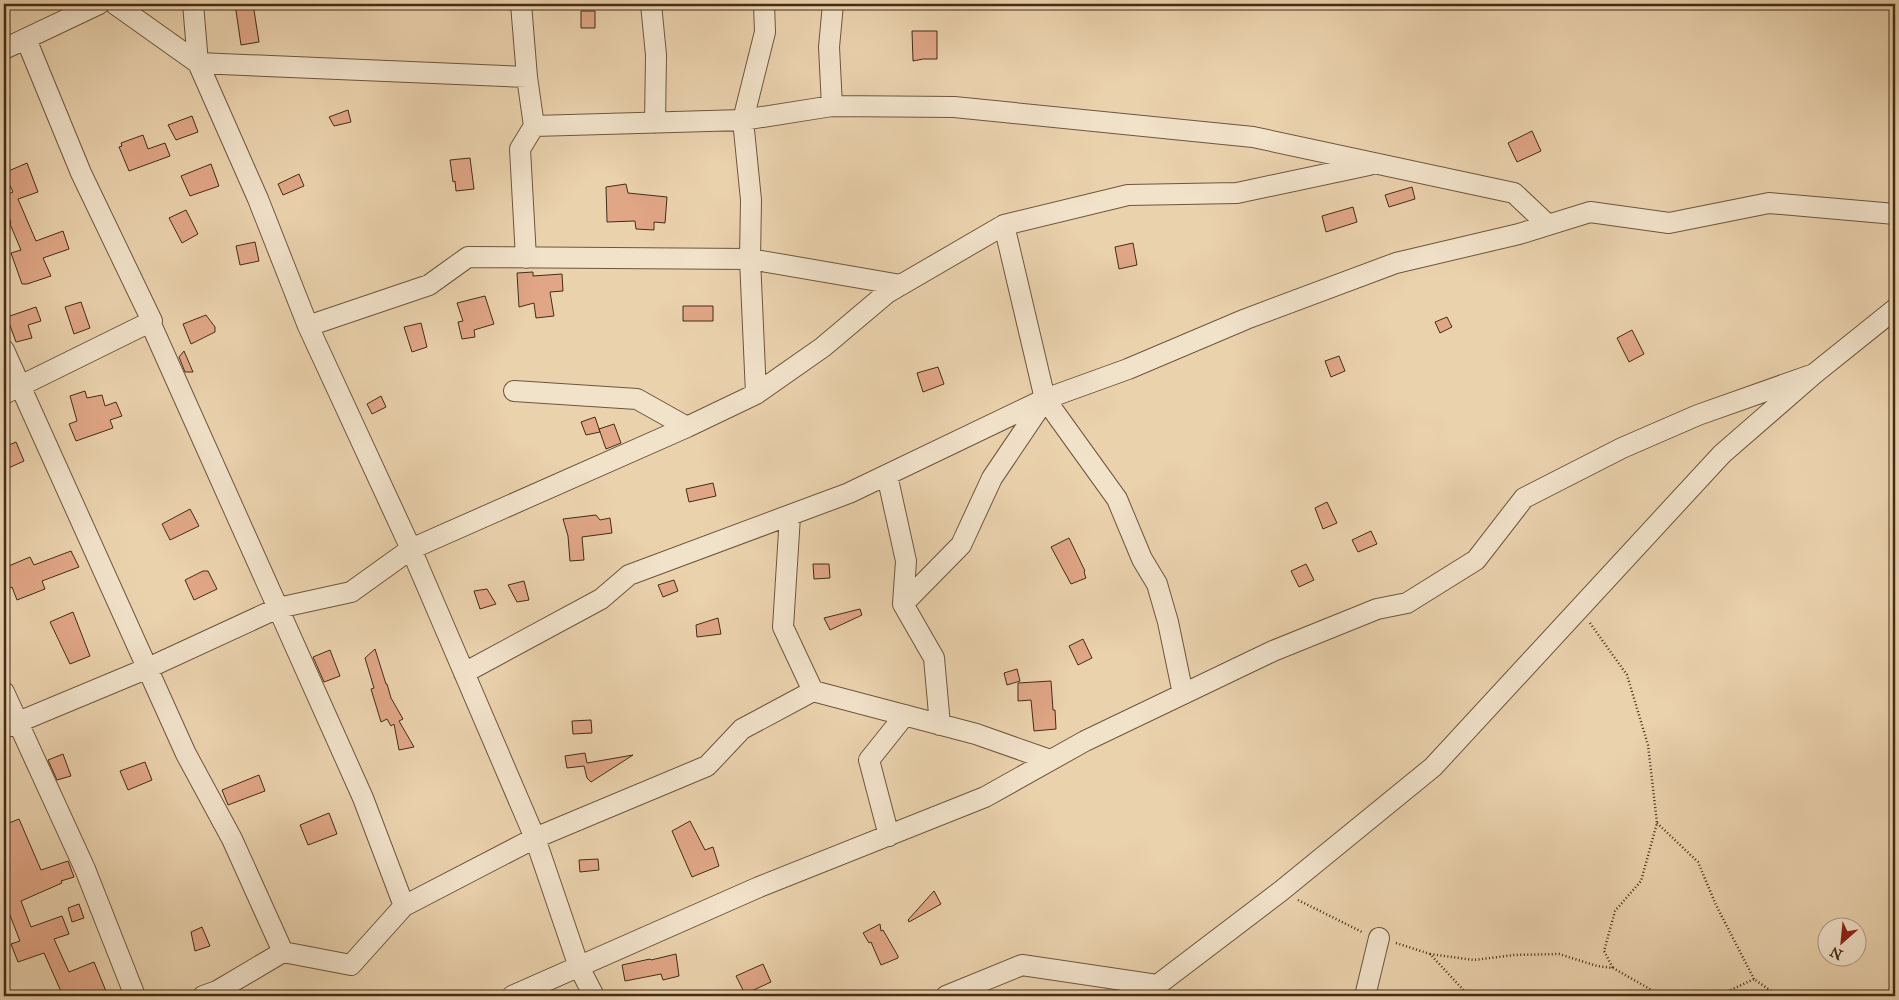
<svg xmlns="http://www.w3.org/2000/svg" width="1899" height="1000" font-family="'IM FELL Great Primer',serif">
  <rect width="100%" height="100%" fill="#ead2ad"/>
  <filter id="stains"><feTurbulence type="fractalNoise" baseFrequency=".004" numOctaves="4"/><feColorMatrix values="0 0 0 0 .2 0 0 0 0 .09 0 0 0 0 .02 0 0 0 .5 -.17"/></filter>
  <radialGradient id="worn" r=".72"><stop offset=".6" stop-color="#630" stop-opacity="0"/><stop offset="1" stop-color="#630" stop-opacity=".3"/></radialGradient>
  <!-- building -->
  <path fill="#e0a686" stroke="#452c17" d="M235,4H253L259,42L241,45Z
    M581,11H595V28H581Z
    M912,31H937V59H923L913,61Z
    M348,110L351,122L334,126L329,117Z
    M192,116L198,132L176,140L168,125Z
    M1532,131L1541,151L1517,162L1508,143Z
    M143,135L148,149L165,143L170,156L129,171L119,147L122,146L121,143Z
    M470,158L474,189L456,191L455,181L453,182L450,160Z
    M27,163L38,192L18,199L36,241L63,231L69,249L43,258L51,276L27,284H22L11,253L21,250L10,224L11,223L4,203V196L13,192L4,173Z
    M211,164L219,186L190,196L181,176Z
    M299,174L304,186L283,195L278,184Z
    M626,184L628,193L667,197L665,223L654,222V230L636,229L635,221L607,222L606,187Z
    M1412,187L1415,199L1389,207L1385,195Z
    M1353,207L1357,222L1326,232L1322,216Z
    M186,210L198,234L182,243L169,218Z
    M255,242L259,261L240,265L236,246Z
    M1133,243L1137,265L1119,269L1115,247Z
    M533,272V276L562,274L563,291L550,292L554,316L536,318L534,303L519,307L517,273Z
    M485,296L494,324L474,330L475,337L462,339L458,322L463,321L457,303Z
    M81,302L90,328L74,334L65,307Z
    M683,306H713V321H683Z
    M36,307L41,321L28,325L32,338L16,342L7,317Z
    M206,315L215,327V332L191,344L183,324Z
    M1447,317L1452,327L1440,333L1435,322Z
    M421,323L427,347L412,352L404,327Z
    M1632,330L1644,354L1629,362L1617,338Z
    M184,351L193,372H185L179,357Z
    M1339,356L1345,371L1331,377L1325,361Z
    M938,367L944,384L923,392L917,373Z
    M85,391L87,398L102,395L105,406L116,402L122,416L110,420L113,428L76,441L69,424L77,421L70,396Z
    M381,396L386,407L372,414L367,404Z
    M595,417L600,432L586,435L581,422Z
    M614,424L621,443L606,449L599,429Z
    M16,442L24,461L4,470V447Z
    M713,483L716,496L689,502L686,489Z
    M1327,502L1337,523L1323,529L1315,508Z
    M190,509L199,526L170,540L162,524Z
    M596,515L600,520L610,518L612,533L582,537L584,560L570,561L568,536L563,519Z
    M1371,531L1377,544L1358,552L1352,540Z
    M1069,538L1085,571L1084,572L1086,578L1071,584L1051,547Z
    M71,551L79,567L42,581L45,589L17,600L12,587L4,590V568L30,557L34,565Z
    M813,564H829L830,578L814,579Z
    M1306,564L1314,580L1299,587L1291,571Z
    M203,571H208L217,589L194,600L185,580Z
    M674,580L678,591L663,597L658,585Z
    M524,581L529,600L517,602L508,585Z
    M487,589L496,604L480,609L474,591Z
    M860,609L862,615L830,630L824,618Z
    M73,612L90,656L70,664L50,622Z
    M718,618L721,634L697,637L696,625Z
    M1083,639L1092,658L1078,665L1069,646Z
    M375,649L386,684H387L391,698L403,719L399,721L414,747L399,750L394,724L391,726L387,719L381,722L371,689L374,688L365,658Z
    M330,650L340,676L324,682L313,657Z
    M1017,669L1020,681L1007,685L1004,673Z
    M1051,681L1053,710H1055L1056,729L1034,731L1031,700L1018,701V683Z
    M591,720L592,733L573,734L572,721Z
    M585,753L587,763L633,755L591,782L587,778L584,766L567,768L565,756Z
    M63,754L71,776L57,780L48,760Z
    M145,762L152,780L128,790L120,771Z
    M259,775L265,791L228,805L222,790Z
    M329,813L337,834L308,845L300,825Z
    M19,819L41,870L68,861L74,877L61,881L62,883L21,901L31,927L62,916L69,934L54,939L69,972L94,962L108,996H63L44,953L18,962L11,944L20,941L4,900V825Z
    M690,821L705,850L713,847L719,866L692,877L672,831Z
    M598,859L599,870L580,872L579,860Z
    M934,891L941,904L909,922L908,920Z
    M79,904L84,918L72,922L68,908Z
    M880,924L881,931L883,930L898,956V958L881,965L871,942L869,943L863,933Z
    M202,927L210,946L195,951L191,932Z
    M676,954L679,976L663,980L661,974L625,981L622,965L650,959L651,960Z
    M763,964L771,982L745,994L736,976Z"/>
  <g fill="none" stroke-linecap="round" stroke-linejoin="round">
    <defs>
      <path id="minor" d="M115,4L198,63L527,77L534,126L743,120L832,106L954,107L1253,137L1514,193L1548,225
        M193,4L198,63L258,199L308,326L411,549L535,838L579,967L594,996
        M521,4L527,77
        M651,4L656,55L655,123
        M26,39L81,173L152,321L150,322L363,798L404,906
        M4,49L99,4
        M832,106L829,47L833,4
        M1004,225L1045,399L1117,499L1142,559L1157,584L1168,622L1183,694
        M526,258L520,149L534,126
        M308,326L429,285L468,257L750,259L901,285
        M4,350L186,754L232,839L283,952
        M514,391L637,399L687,427
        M4,394L150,322
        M756,394L750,259L751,200L743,120L765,32L764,4
        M887,475L906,561L903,604L934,658L940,725
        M903,604L961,545L992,478L1044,401
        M464,673L601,599L629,575L849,493L1045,399L1128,369L1246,319L1396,263L1519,234L1590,212L1669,223L1769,203L1895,214
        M813,691L976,734L1050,760
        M4,692L85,869L135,996
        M4,728L148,668L278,608L351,592L411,549L687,427L756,394L823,347L887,293L1004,225L1128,195L1237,193L1369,165
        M889,836L869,760L905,715
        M203,996L217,991L283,952L351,965L404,906L535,838L707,766L742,729L813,691L783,627L790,516
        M512,996L759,887L985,797L1085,741L1273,651L1377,609L1407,603L1476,560L1524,498L1622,448L1698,415L1814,374
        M946,996L1022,965L1157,985
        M1143,996L1281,891L1433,767L1722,454L1814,374L1895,309
        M1365,996L1379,938"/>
    </defs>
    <!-- minor casing -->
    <use href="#minor" stroke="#6e563c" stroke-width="22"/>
    <!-- path -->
    <path stroke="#452c17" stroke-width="2.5" stroke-dasharray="1 2.5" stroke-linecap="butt" d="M1590,623L1627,675L1648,745L1657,823L1641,881L1615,911L1604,951L1613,968
      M1657,823L1698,862L1716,905L1754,979
      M1298,900L1362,932
      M1396,943L1430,954L1469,996
      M1430,954L1474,960L1514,955L1559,954L1597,966L1613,968L1662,996H1668
      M1718,996L1754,979L1778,996"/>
    <!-- minor -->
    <use href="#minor" stroke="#f1e2ca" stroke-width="20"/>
  </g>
  <!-- margin -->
  <rect width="1899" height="1000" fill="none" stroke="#ead2ad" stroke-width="20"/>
  <rect x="5" y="5" width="1889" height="990" fill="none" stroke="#452c17" stroke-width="2.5"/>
  <rect x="10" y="10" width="1879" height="980" fill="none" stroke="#452c17"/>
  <!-- north arrow -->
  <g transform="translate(1842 942) rotate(207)"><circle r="24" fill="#f1e2ca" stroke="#ac9982"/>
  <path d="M0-4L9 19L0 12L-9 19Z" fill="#8f2418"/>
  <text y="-8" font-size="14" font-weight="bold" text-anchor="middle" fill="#452c17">N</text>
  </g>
  <rect width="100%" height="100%" filter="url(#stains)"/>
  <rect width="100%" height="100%" fill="url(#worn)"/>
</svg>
